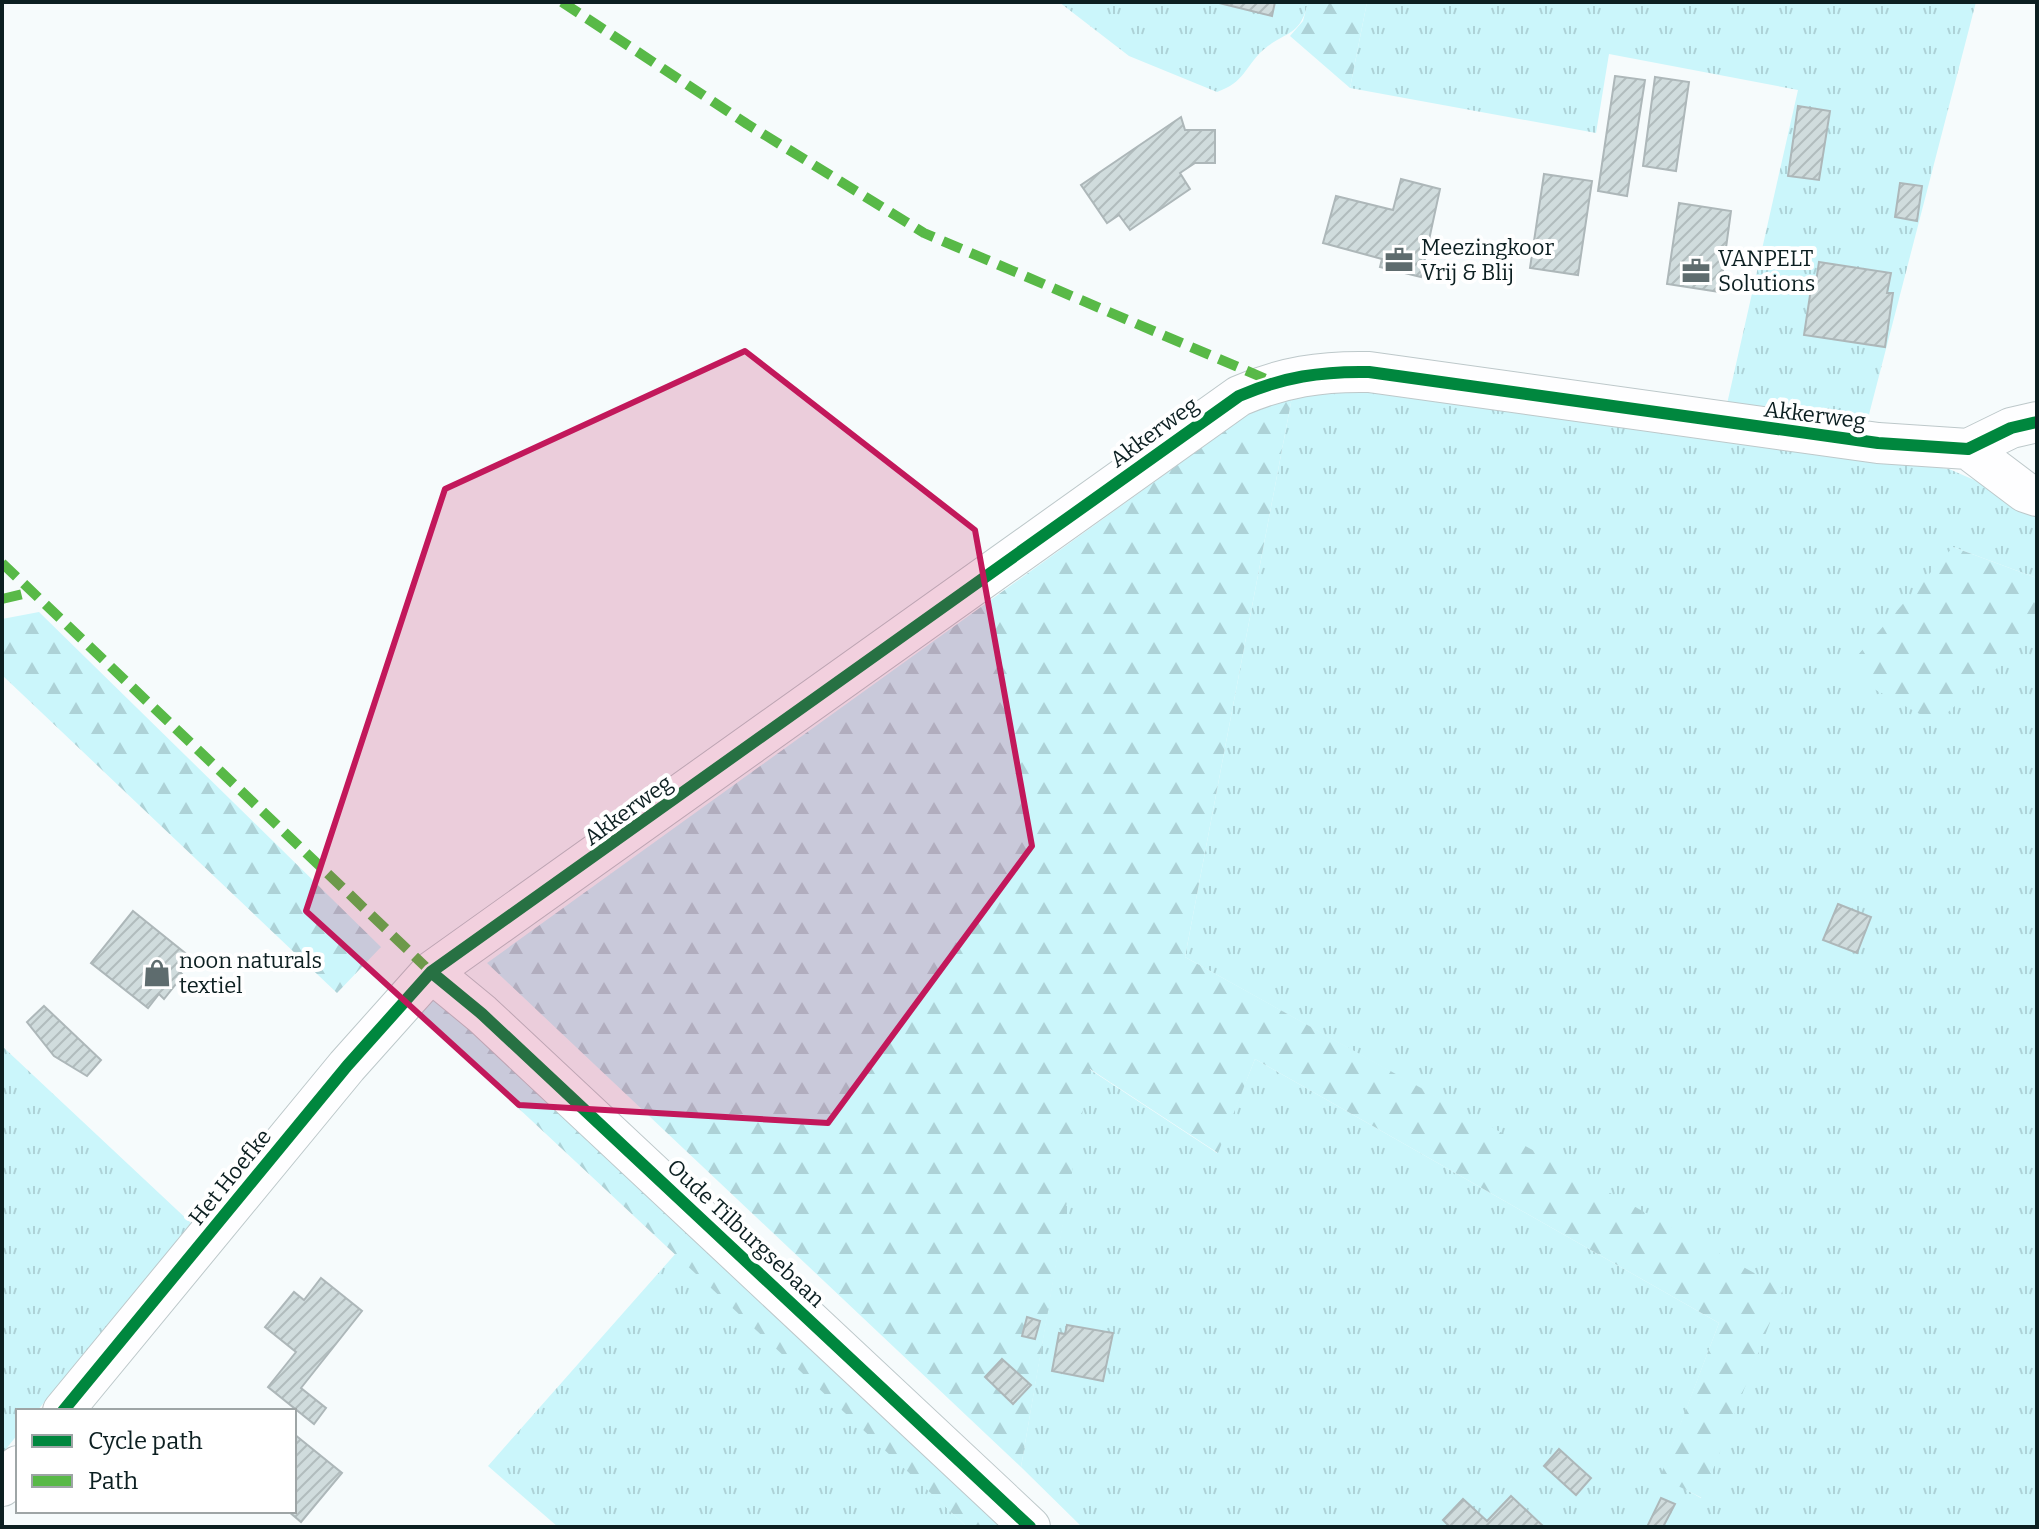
<svg xmlns="http://www.w3.org/2000/svg" width="2039" height="1529" font-family="Bitter,serif">
  <defs>
    <pattern id="grass-tufts" width="24" height="20" patternUnits="userSpaceOnUse" patternTransform="scale(2)"><rect width="24" height="20" fill="#cbf6fb"/><path d="M3 7l-1-3M5 7V3M7 7l1-3M15 17l-1-3M17 17v-4M19 17l1-3" fill="none" stroke="#add2d7"/></pattern>
    <pattern id="forest-firs" width="22" height="20" patternUnits="userSpaceOnUse" patternTransform="scale(2)"><rect width="22" height="20" fill="#cbf6fb"/><path d="M5 1l3.5 6h-7zM16 11l3.5 6h-7z" fill="#add2d7"/></pattern>
    <pattern id="building-hatch" width="6" height="6" patternUnits="userSpaceOnUse" patternTransform="scale(2)"><rect width="6" height="6" fill="#d0dcdd"/><path d="M-1 1l2-2M0 6l6-6M5 7l2-2" fill="none" stroke="#b1bcbd"/></pattern>
  </defs>
  <rect width="100%" height="100%" fill="#f6fbfc"/>
  <!-- grass -->
  <path fill="url(#grass-tufts)" d="M1059,2H1308C1300,38 1286,30 1263,50C1244,68 1245,82 1217,92L1129,56Z
    M1367,2H1976L1866,426L1727,404L1798,90L1609,54L1596,133L1350,88Z
    M1335,387L1949,469L1988,486L2019,511L2037,516V578L1953,547L2037,632V1527H1082L1021,1467L1089,1069L1217,1153L1255,1059L1719,1323L1661,1476L1701,1498L1782,1290L1185,957L1293,392Z
    M2,1046L192,1224L37,1411H18V1434L2,1454Z
    M677,1252L967,1527H558L488,1466Z"/>
  <!-- forest -->
  <path fill="url(#forest-firs)" d="M1308,2H1367L1350,88L1290,36L1303,21Z
    M1293,392L1185,957L1783,1289L1702,1498L1660,1477L1719,1323L1255,1059L1218,1153L1090,1069L1021,1467L487,963L1261,405Z
    M1953,547L2037,578V632L1936,723L1843,672Z
    M39,612L381,947L337,993L2,675V619Z
    M436,996L1018,1527H967L409,1006Z"/>
  <!-- building -->
  <path fill="url(#building-hatch)" stroke="#adb7b9" stroke-width="2" d="M1215,2H1275L1272,16Z
    M1615,76L1645,80L1627,196L1598,191Z
    M1655,77L1689,82L1676,171L1643,166Z
    M1798,106L1830,111L1819,180L1788,176Z
    M1181,117L1185,130H1215V163H1195L1180,173L1190,189L1130,230L1119,215L1107,223L1081,185Z
    M1544,174L1592,181L1578,275L1530,268Z
    M1401,179L1440,189L1421,277L1380,267L1382,259L1323,243L1336,196L1393,210Z
    M1900,183L1922,186L1917,221L1895,217Z
    M1679,203L1731,211L1720,292L1667,284Z
    M1819,262L1891,273L1887,293H1893L1885,347L1804,335L1812,282H1816Z
    M1838,904L1871,917L1857,953L1823,940Z
    M133,911L190,957L179,971L183,975L164,999L159,994L148,1008L91,963Z
    M44,1006L101,1060L87,1076L54,1056L27,1022Z
    M321,1278L362,1311L301,1388L326,1408L314,1424L268,1387L296,1352L265,1327L294,1292L304,1300Z
    M1027,1317L1040,1321L1035,1339L1022,1336Z
    M1067,1325L1113,1333L1103,1381L1052,1371L1059,1333L1065,1334Z
    M1002,1359L1031,1385L1013,1404L985,1377Z
    M294,1434L342,1473L301,1522L288,1511H294Z
    M1559,1449L1591,1478L1576,1495L1544,1466Z
    M1511,1496L1544,1527H1450L1443,1520L1463,1499L1487,1521Z
    M1661,1498L1675,1504L1663,1527H1647Z"/>
  <g fill="none" stroke-linecap="round" stroke-linejoin="round">
    <defs>
      <path id="minor" d="M1968,449L2025,492L2037,496
        M431,972L482,1014L1030,1527
        M63,1411L347,1066L431,972L1239,396C1283,377 1321,371 1369,372L1878,443L1968,449L2011,428L2037,422
        M2,1486L18,1466"/>
    </defs>
    <!-- minor casing -->
    <use href="#minor" stroke="#bdc8ca" stroke-width="42"/>
    <!-- minor -->
    <use href="#minor" stroke="#fefeff" stroke-width="40"/>
    <!-- quiet -->
    <path stroke="#58b947" stroke-width="10" stroke-dasharray="20 10" stroke-linecap="butt" d="M562,2L747,124L924,233L1273,382
      M2,563L431,972
      M2,599L31,592"/>
    <defs>
      <path id="cycleway" d="M431,972L482,1014L1030,1527
        M63,1411L347,1066L431,972L1239,396C1283,377 1321,371 1369,372L1878,443L1968,449L2011,428L2037,422"/>
    </defs>
    <!-- cycleway casing -->
    <use href="#cycleway" stroke="#fff" stroke-width="17"/>
    <!-- cycleway -->
    <use href="#cycleway" stroke="#00873e" stroke-width="12"/>
  </g>
  <!-- marked area -->
  <path fill="#c2185b" fill-opacity="0.2" stroke="#c2185b" stroke-width="6" stroke-linejoin="round" d="M745,351L975,530L1032,846L828,1123L519,1105L306,911L445,489Z"/>
  <!-- icons -->
  <defs>
    <symbol id="office-bare" viewBox="-9 -9 18 18"><path d="M-6-3h4V-5.5h4V-3h4V5H-6ZM-1-4.5V-3h2v-1.5ZM-6 0V1H6V0Z" fill="#5e6c6e" stroke="#fff" stroke-width="2.5" paint-order="stroke"/></symbol>
    <symbol id="shop-bare" viewBox="-9 -9 18 18"><path d="M-5-2.5h2.3a2.7 3.5 0 0 1 5.4 0H5L5.5 6h-11ZM-1.5-2.5h3a1.5 2.3 0 0 0-3 0Z" fill="#5e6c6e" stroke="#fff" stroke-width="2.5" paint-order="stroke"/></symbol>
  </defs>
  <g fill-rule="evenodd">
    <use href="#office-bare" x="1379" y="240" width="40" height="40"/>
    <use href="#office-bare" x="1676" y="251" width="40" height="40"/>
    <use href="#shop-bare" x="137" y="953" width="40" height="40"/>
  </g>
  <g text-anchor="middle" dominant-baseline="central" stroke-width="8" stroke-linejoin="round" paint-order="stroke">
    <!-- poi labels -->
    <g font-size="22" fill="#0c1f21" stroke="#fff" text-anchor="start">
      <text x="1421" y="247">Meezingkoor<tspan x="1421" dy="25">Vrij &amp; Blij</tspan></text>
      <text x="1718" y="258">VANPELT<tspan x="1718" dy="25">Solutions</tspan></text>
      <text x="179" y="960">noon naturals<tspan x="179" dy="25">textiel</tspan></text>
    </g>
    <!-- street labels -->
    <g font-size="22" fill="#0c1f21" stroke="#fff">
      <text transform="translate(1815 415) rotate(7)">Akkerweg</text>
      <text transform="translate(1154 432) rotate(-36)">Akkerweg</text>
      <text transform="translate(628 810) rotate(-36)">Akkerweg</text>
      <text transform="translate(230 1177) rotate(-51)">Het Hoefke</text>
      <text transform="translate(746 1233) rotate(43)">Oude Tilburgsebaan</text>
    </g>
  </g>
  <!-- border -->
  <rect width="2039" height="1529" fill="none" stroke="#0c1f21" stroke-width="8"/>
  <!-- legend -->
  <rect x="16" y="1409" width="280" height="104" fill="#ffffff" stroke="#9ea5a6" stroke-width="2"/>
  <rect x="32" y="1435" width="40" height="12" fill="#00873e" stroke="#9ea5a6" stroke-width="2"/>
  <text x="88" y="1449" font-size="24" fill="#0c1f21">Cycle path</text>
  <rect x="32" y="1475" width="40" height="12" fill="#58b947" stroke="#9ea5a6" stroke-width="2"/>
  <text x="88" y="1489" font-size="24" fill="#0c1f21">Path</text>
</svg>
